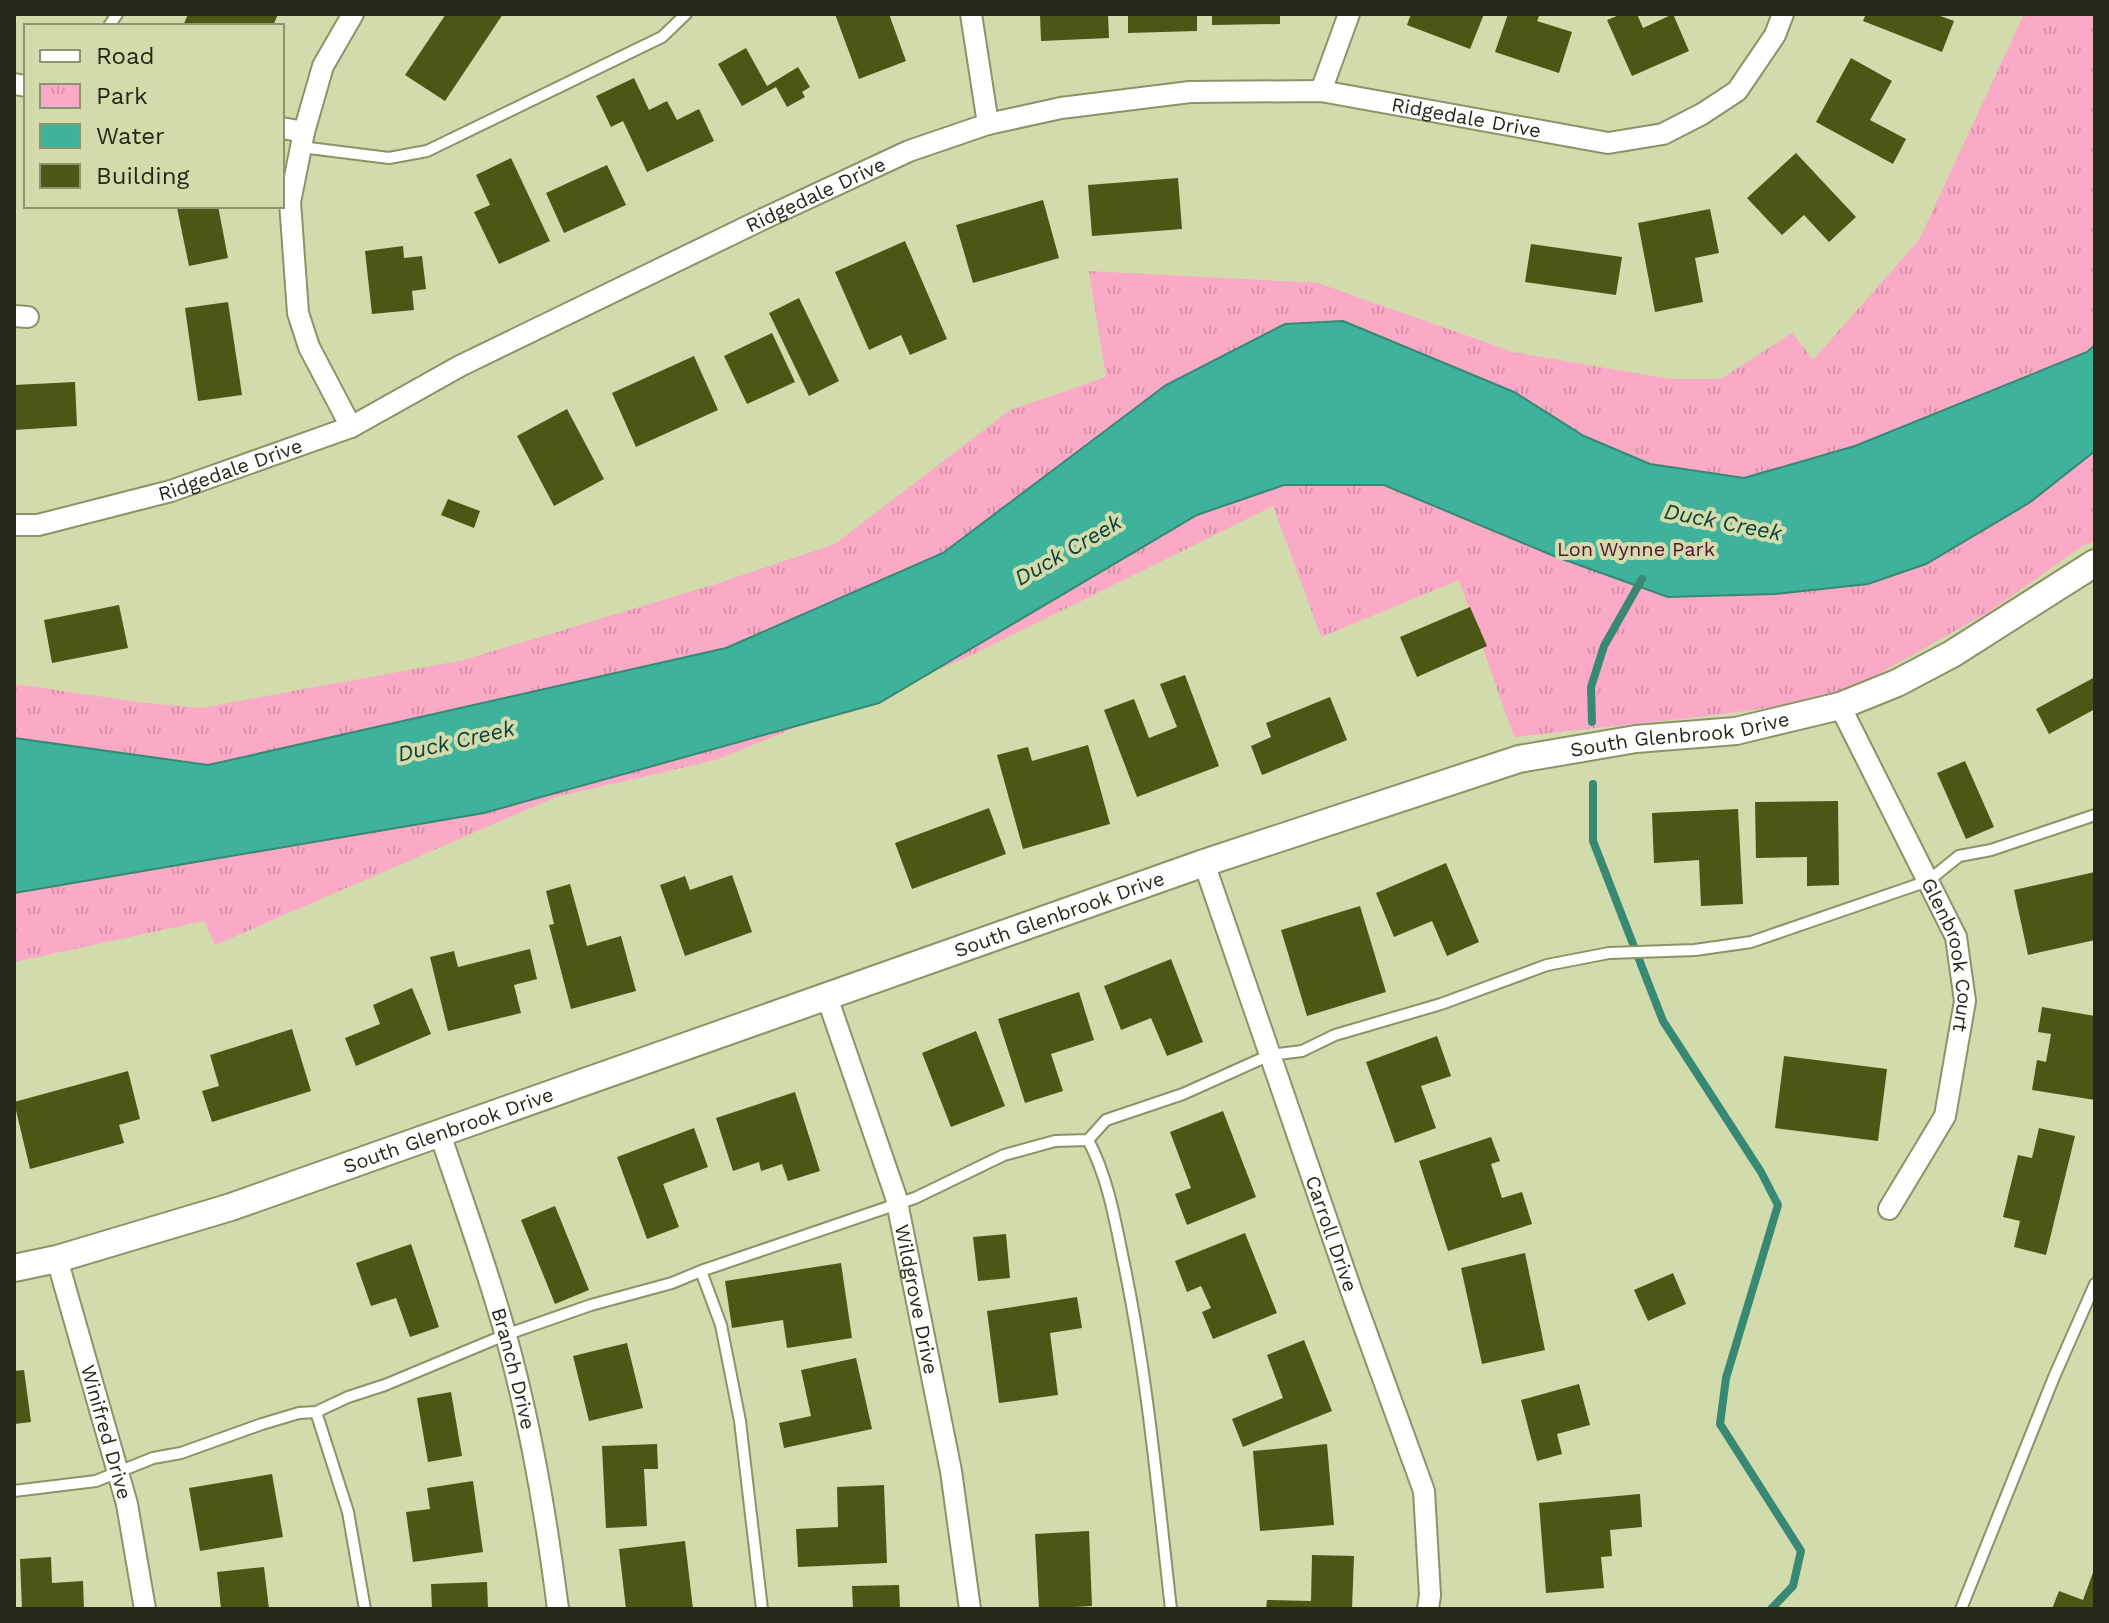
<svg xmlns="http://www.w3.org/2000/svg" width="2109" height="1623" font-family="'Work Sans',sans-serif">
  <defs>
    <pattern id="park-tufts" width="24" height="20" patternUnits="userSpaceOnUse" patternTransform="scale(2)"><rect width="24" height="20" fill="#faa9c6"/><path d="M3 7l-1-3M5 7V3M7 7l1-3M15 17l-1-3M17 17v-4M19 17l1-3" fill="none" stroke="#d691a9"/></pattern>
  </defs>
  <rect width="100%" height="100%" fill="#d2dbac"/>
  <!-- park -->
  <path fill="url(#park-tufts)" d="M2024,14H2095V541L2081,547L1992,610L1836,698L1708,716L1514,737L1459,580L1321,637L1273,506L966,658L716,760L556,797L215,945L204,921L14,962V684L146,703L201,708L464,660L719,583L835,544L1010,410L1106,377L1089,271L1318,283L1513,352L1671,379H1721L1792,333L1813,360L1919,240Z"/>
  <!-- water -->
  <path fill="#3eb29a" stroke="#378973" stroke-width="2" d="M1343,321L1514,392L1584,436L1650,464L1744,478L1855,446L2087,352L2095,345V451L2029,503L1926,564L1868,584L1775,594L1668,597L1554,556L1384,485H1284L1197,515L879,703L484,813L14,893V738L208,765L726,648L943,553L1166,385L1285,324Z"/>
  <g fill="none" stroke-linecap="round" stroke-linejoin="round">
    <!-- stream -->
    <path stroke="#378973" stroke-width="8" d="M1592,722L1591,687L1604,646L1642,579
      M1593,784V841L1663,1021L1761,1172L1778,1205L1726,1378L1720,1424L1801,1551L1793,1586L1771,1609"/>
  </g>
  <!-- building -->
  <path fill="#4e5615" d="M188,14H278L273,26H183Z
    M446,14H503L445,101L405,75Z
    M835,14H889L906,61L859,79Z
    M1040,14H1108L1109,38L1041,41Z
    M1128,14H1197V31L1128,33Z
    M1212,14H1280V24L1212,25Z
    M1411,14H1484L1470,49L1407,25Z
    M1508,14H1540L1537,21L1572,32L1559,73L1495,52Z
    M1622,14H1637L1643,28L1673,14L1689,51L1632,76L1607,20Z
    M1866,14H1935L1954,21L1942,52L1863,21Z
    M746,48L767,86L798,67L810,87L802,92L805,97L787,107L776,87L742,106L718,64Z
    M1851,58L1892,81L1870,120L1906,139L1893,164L1816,122Z
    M634,78L649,110L667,101L677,120L699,109L714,141L647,172L623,121L611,127L596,96Z
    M1796,153L1856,217L1829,242L1804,215L1782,235L1747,198Z
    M511,158L550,241L499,264L474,212L490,205L476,175Z
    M607,165L626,205L564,233L546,193Z
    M1178,178L1182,229L1092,236L1088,185Z
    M1043,200L1059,258L973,283L956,225Z
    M188,206H218L228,258L189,266L177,208Z
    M1710,209L1719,253L1695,258L1703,302L1655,312L1638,223Z
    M905,241L947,339L910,355L901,335L869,350L835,272Z
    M1531,244L1622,257L1616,295L1525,282Z
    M403,246L404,258L422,256L426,289L412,291L414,310L372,314L365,251Z
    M799,298L839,381L809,396L769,313Z
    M228,302L242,395L198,401L185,308Z
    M772,333L795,382L747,404L724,356Z
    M694,356L718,410L636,447L612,393Z
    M75,382L77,426L14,430V385Z
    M567,409L604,479L554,506L517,436Z
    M448,499L480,511L474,528L441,515Z
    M119,605L128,648L52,663L44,620Z
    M1470,607L1487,646L1417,677L1400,637Z
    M1185,675L1219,766L1137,797L1104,710L1134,699L1149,738L1177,727L1160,684Z
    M2095,677V709L2049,734L2036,709Z
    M1330,697L1347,740L1262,775L1251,746L1271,737L1266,723Z
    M1088,745L1110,824L1023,849L997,755L1028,747L1032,761Z
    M1965,761L1994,827L1966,839L1937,773Z
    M1838,801L1839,885L1807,886V857L1756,858L1755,802Z
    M989,808L1006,854L912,889L895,843Z
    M1738,809L1743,904L1701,906L1699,860L1654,863L1652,813Z
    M1446,863L1479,942L1447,956L1432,921L1394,937L1376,893Z
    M2095,872V940L2028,955L2014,890Z
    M732,875L752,932L685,956L660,885L685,876L690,890Z
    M570,884L587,946L621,936L636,991L571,1009L549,925L554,924L546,891Z
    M1360,906L1386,992L1307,1016L1281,930Z
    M530,949L537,979L514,985L521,1013L448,1031L430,957L454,951L458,967Z
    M1171,959L1203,1042L1167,1056L1151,1018L1121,1030L1104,986Z
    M412,988L431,1034L356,1066L345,1038L380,1024L373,1005Z
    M1079,992L1094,1040L1051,1054L1063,1091L1025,1103L998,1019Z
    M2042,1007L2095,1016V1100L2032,1090L2037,1060L2046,1062L2051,1034L2038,1032Z
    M292,1029L311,1091L212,1122L202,1091L219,1086L210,1055Z
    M976,1031L1005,1106L951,1127L922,1053Z
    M1437,1036L1451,1076L1421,1086L1436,1128L1395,1143L1366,1062Z
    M1784,1056L1887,1069L1878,1141L1775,1128Z
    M128,1071L140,1119L119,1125L124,1143L30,1169L14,1102Z
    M795,1092L820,1171L788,1181L782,1164L761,1171L759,1162L733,1171L716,1118Z
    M1223,1111L1256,1197L1187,1225L1175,1194L1191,1188L1170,1132Z
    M694,1128L708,1167L663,1184L679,1227L647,1239L617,1157Z
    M2039,1128L2075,1136L2046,1255L2014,1247L2020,1221L2003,1217L2018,1155L2032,1158Z
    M1491,1137L1500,1161L1491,1164L1502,1198L1522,1192L1532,1224L1448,1251L1419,1161Z
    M555,1206L589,1290L555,1304L521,1220Z
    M1245,1233L1277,1313L1213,1339L1202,1312L1211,1308L1201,1286L1187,1292L1175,1261Z
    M1006,1234L1010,1278L978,1281L973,1237Z
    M411,1244L439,1327L410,1337L396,1298L371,1306L356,1263Z
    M1525,1253L1545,1350L1482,1364L1461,1268Z
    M841,1263L852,1338L787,1348L783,1320L732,1328L725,1281Z
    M1673,1273L1686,1304L1648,1321L1634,1290Z
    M1077,1297L1082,1328L1050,1333L1058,1395L999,1403L987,1311Z
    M1304,1340L1332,1411L1243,1447L1232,1419L1283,1398L1267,1355Z
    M627,1343L643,1408L589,1421L573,1356Z
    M856,1358L872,1429L784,1448L779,1423L811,1416L801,1370Z
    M24,1370L31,1422L14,1424V1371Z
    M1579,1384L1590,1425L1557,1434L1562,1454L1537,1461L1521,1400Z
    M451,1392L462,1456L428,1462L417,1398Z
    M657,1444L658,1469H644L647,1526L606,1528L602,1446Z
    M1327,1444L1334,1525L1260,1531L1253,1451Z
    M272,1474L283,1537L200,1551L189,1488Z
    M473,1481L483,1552L413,1562L406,1512L430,1509L427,1488Z
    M884,1485L887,1563L798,1567L796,1529L838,1527L837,1487Z
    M1640,1494L1642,1527L1610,1530L1612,1556L1601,1557L1604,1588L1546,1593L1539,1503Z
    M1089,1531L1092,1606L1039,1609L1035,1534Z
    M685,1541L693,1609H626L619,1549Z
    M1312,1555L1354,1556L1352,1609H1266L1267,1600L1311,1601Z
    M51,1557L52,1583L83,1581L84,1609H22L20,1559Z
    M264,1567L269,1609H221L217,1572Z
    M2095,1567V1609H2052L2059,1591L2083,1600Z
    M487,1582L488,1609H432L431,1584Z
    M899,1585L900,1609H853L852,1586Z"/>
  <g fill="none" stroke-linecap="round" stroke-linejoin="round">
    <defs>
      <path id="service" d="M109,26L117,14
        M301,147L389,158L427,151L662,37L686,14
        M1088,1140C1109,1179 1116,1226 1125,1269C1148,1381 1158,1495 1171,1609
        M316,1412L348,1512L365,1609
        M14,1491L96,1481L153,1458L181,1453L262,1424L299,1413L316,1412L348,1397L385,1385L505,1335L591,1305L672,1283L701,1271
        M762,1609L740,1421L721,1325L701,1271L915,1198L1004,1155L1055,1141L1088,1140L1106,1120L1183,1094L1270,1055L1302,1051L1335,1035L1441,1004L1547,965L1609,953L1695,950L1751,942L1928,881L1959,856L1991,850L2095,815
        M1961,1609L2054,1377L2095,1284"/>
      <g id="minor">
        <path d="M971,14L988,124"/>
        <path d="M14,84L26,86"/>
        <path d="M1321,91L1349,14"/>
        <path d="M282,128L304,132"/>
        <path d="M14,316L28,317"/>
        <path d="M351,427L309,347L298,313L290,202L304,132L323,66L353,14"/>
        <path id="s1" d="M14,525H38L171,491L351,427L460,366L763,219L909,151L988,124L1061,108L1190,92L1321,91L1608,143L1663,134L1702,114L1737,91L1775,35L1783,14"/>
        <path id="s2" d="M1840,706L1956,937L1965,1001L1945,1116L1889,1209"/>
        <path id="s3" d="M1204,863L1352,1293L1424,1491L1430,1595L1428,1609"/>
        <path id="s4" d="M827,997L896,1197L951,1471L970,1609"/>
        <path id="s5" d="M440,1134C459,1190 479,1246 496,1302C527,1401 545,1506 558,1609"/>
        <path id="s6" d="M57,1259L127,1504L145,1609"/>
      </g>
      <g id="tertiary">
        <path id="s7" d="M14,1268L57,1259L231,1207L1204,863L1519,759L1636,739L1736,731L1840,706L1897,683L1952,654L2095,563"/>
      </g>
    </defs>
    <!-- service casing -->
    <use href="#service" stroke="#8b9367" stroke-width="14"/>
    <!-- minor casing -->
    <use href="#minor" stroke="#8b9367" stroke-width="24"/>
    <!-- tertiary casing -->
    <use href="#tertiary" stroke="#8b9367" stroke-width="30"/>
    <!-- service -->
    <use href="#service" stroke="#fff" stroke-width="10"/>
    <!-- minor -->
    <use href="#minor" stroke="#fff" stroke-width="20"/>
    <!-- tertiary -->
    <use href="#tertiary" stroke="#fff" stroke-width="26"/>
  </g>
  <g text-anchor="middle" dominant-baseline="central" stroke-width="8" stroke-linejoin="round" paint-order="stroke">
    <!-- street labels -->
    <g font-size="20" fill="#262917" stroke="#d2dbac">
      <text stroke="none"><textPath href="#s1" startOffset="1542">Ridgedale Drive</textPath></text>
      <text stroke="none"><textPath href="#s1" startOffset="872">Ridgedale Drive</textPath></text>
      <text stroke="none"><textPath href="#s1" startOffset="224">Ridgedale Drive</textPath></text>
      <text stroke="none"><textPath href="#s7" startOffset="1752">South Glenbrook Drive</textPath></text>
      <text stroke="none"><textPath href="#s7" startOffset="1104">South Glenbrook Drive</textPath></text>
      <text stroke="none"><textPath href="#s2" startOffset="274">Glenbrook Court</textPath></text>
      <text stroke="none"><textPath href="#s7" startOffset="456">South Glenbrook Drive</textPath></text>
      <text stroke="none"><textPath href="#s3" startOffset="392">Carroll Drive</textPath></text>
      <text stroke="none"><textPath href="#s4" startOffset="316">Wildgrove Drive</textPath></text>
      <text stroke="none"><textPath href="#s5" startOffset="246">Branch Drive</textPath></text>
      <text stroke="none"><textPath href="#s6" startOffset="180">Winifred Drive</textPath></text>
    </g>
    <!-- park labels -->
    <g font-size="20" fill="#590e32" stroke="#d2dbac">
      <text x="1636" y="549">Lon Wynne Park</text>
    </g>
    <!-- water labels -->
    <g font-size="22" font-style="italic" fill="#0c3f35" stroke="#d2dbac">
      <text transform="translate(1723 522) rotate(11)">Duck Creek</text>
      <text transform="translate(1068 550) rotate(-30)">Duck Creek</text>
      <text transform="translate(456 741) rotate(-13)">Duck Creek</text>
    </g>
  </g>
  <!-- border -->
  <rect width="2109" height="1623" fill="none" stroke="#262917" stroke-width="32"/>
  <!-- legend -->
  <rect x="24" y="24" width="260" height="184" fill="#d2dbac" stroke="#8d9470" stroke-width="2"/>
  <rect x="40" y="50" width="40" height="12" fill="#ffffff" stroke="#8d9470" stroke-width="2"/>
  <text x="96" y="64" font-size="24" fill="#262917">Road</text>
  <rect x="40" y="84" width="40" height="24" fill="url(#park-tufts)" stroke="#8d9470" stroke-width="2"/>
  <text x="96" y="104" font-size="24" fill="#262917">Park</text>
  <rect x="40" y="124" width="40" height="24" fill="#3eb29a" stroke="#8d9470" stroke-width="2"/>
  <text x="96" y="144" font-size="24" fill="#262917">Water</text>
  <rect x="40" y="164" width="40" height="24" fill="#4e5615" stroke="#8d9470" stroke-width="2"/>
  <text x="96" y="184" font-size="24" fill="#262917">Building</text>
</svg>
